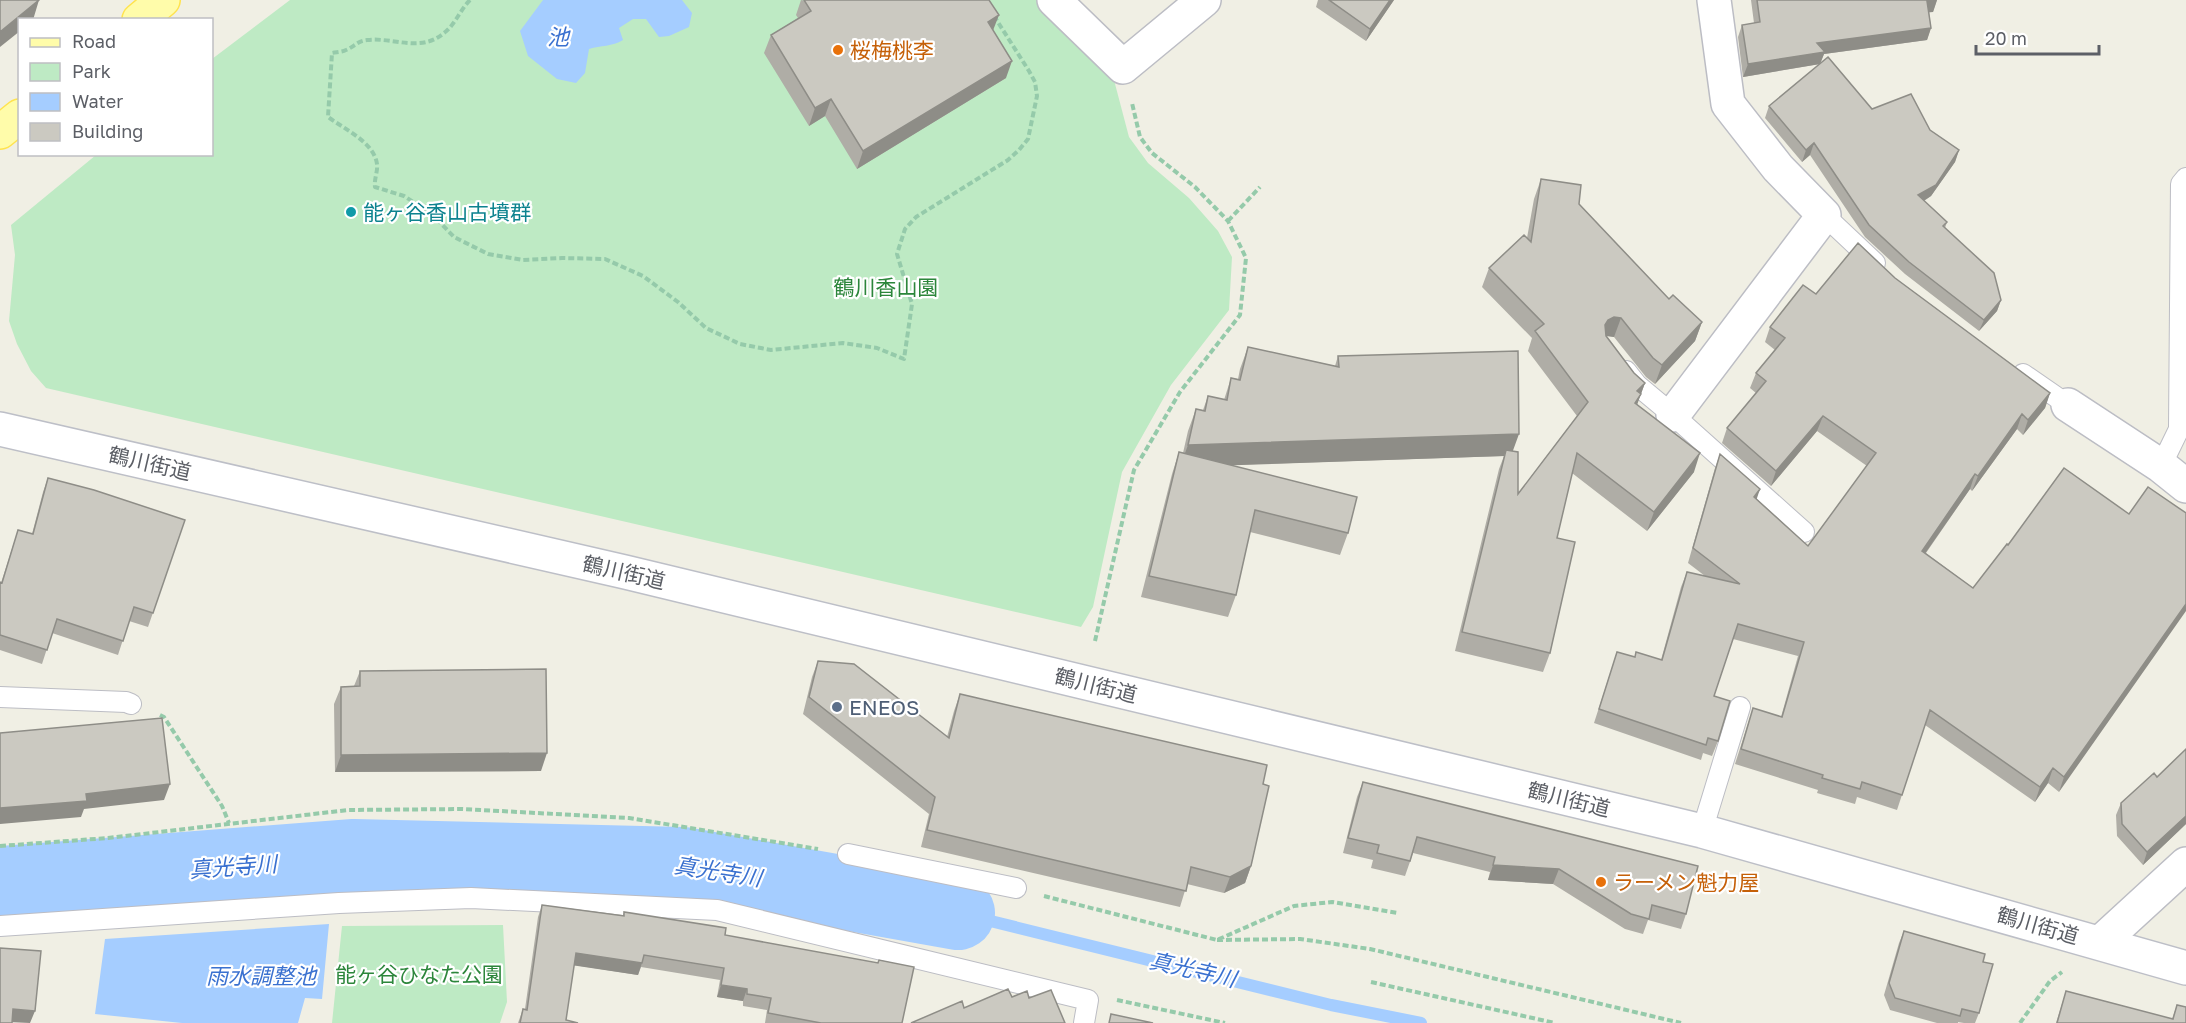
<svg xmlns="http://www.w3.org/2000/svg" width="2186" height="1023" font-family="'Golos Text','Noto Sans JP',sans-serif">
  <rect width="100%" height="100%" fill="#f0efe4"/>
  <!-- green -->
  <path fill="#beeac4" d="M290,0H1038L1114,80L1129,137L1148,163L1189,198L1218,231L1232,257L1229,310L1171,385L1122,472L1093,607L1081,627L46,388L31,371L17,344L9,321L15,255L11,225L96,155L212,154V59Z
    M503,925L507,1002L500,1023H332L342,926Z"/>
  <!-- water -->
  <path fill="#a5cdff" d="M543,0H682L692,13L689,27L669,36L659,37L646,19H633L619,28L623,40C612,47 601,45 589,49L585,73L576,83L557,79L528,56L520,31Z
    M329,924L322,999L305,998L298,1023H182L95,1014L105,939Z"/>
  <g fill="none" stroke-linecap="round" stroke-linejoin="round">
    <!-- stream -->
    <path stroke="#a5cdff" stroke-width="12" d="M958,913L1331,1005L1421,1023"/>
    <!-- river -->
    <path stroke="#a5cdff" stroke-width="74" d="M0,883L354,856L683,864L958,913"/>
    <defs>
      <path id="lane" d="M1824,215L1875,263
        M1626,371L1637,385L1673,415L1804,532
        M2023,374L2068,405
        M2161,466L2179,429L2181,184L2186,178
        M0,697L126,702L131,704
        M1702,831L1740,707
        M848,854L1016,888
        M0,926L339,903L471,898L717,910L1088,1000L1084,1023"/>
      <path id="street" d="M1054,0L1123,67L1204,0
        M2068,405L2161,466L2186,486
        M1673,415L1824,215L1778,168L1728,104L1714,0
        M2101,942L2186,864"/>
      <path id="secondary" d="M0,429L625,572L1702,831L2186,968"/>
      <path id="primary" d="M139,20L163,0
        M0,132L20,116"/>
    </defs>
    <!-- lane casing -->
    <use href="#lane" stroke="#bcbdc4" stroke-width="22"/>
    <!-- street casing -->
    <use href="#street" stroke="#bcbdc4" stroke-width="36"/>
    <!-- secondary casing -->
    <use href="#secondary" stroke="#bdbfc7" stroke-width="36"/>
    <!-- primary casing -->
    <use href="#primary" stroke="#ffe34e" stroke-width="36"/>
    <!-- path -->
    <path stroke="#95caaa" stroke-width="4" stroke-dasharray="6 3" stroke-linecap="butt" d="M470,0C460,10 455,25 444,33C421,53 393,37 367,40C357,41 354,47 346,50C342,52 337,52 332,53L328,117C344,129 374,142 377,164C378,172 374,178 375,187L404,196L432,214L454,237L488,254L523,260L562,258L605,259L643,276L678,302L706,328L740,344L771,350L843,343L877,348L904,359L912,304L897,254L905,229L916,217L1008,160L1019,150L1028,139L1037,96L1035,82L1029,71L994,16
      M1228,221L1260,187
      M1095,641L1134,470L1180,392L1240,315L1246,258L1228,221L1195,187L1152,153L1140,137L1132,103
      M160,715L164,717L222,806L229,823
      M0,846L108,838L348,810L463,809L629,818L818,849
      M1044,896L1217,940L1294,906L1332,902L1398,913
      M1217,940L1300,939L1370,949L1681,1023
      M1371,982L1555,1023
      M1117,1000L1225,1023
      M2020,1023L2050,981L2062,972"/>
    <!-- lane -->
    <use href="#lane" stroke="#fff" stroke-width="20"/>
    <!-- street -->
    <use href="#street" stroke="#fff" stroke-width="33"/>
    <!-- secondary -->
    <use href="#secondary" stroke="#fff" stroke-width="33"/>
    <!-- primary -->
    <use href="#primary" stroke="#fffcaa" stroke-width="33"/>
  </g>
  <!-- wall -->
  <path fill="#afada6" d="M801,0L993,30L1006,78L857,169L825,116L809,126L764,53L771,35L798,18L796,15Z
    M1318,0H1394L1366,41L1316,7Z
    M1751,0H1937L1933,12H1929L1931,28L1927,40L1824,54L1820,64L1872,109L1930,130L1959,150L1955,162L1931,196L1924,201L1947,222L1945,228L2001,300L1997,311L1979,331L1905,274L1865,237L1810,155L1802,162L1765,118L1769,106L1820,64L1743,77L1738,37L1742,25L1754,23Z
    M1541,179L1579,204L1669,299L1702,322L1695,341L1655,384L1646,377L1614,337L1607,336L1634,373L1645,383L1637,404L1694,472L1647,531L1572,473L1557,538L1550,653L1543,672L1455,651L1499,469L1504,456L1230,465L1348,533L1340,555L1250,532L1236,595L1228,617L1141,597L1172,474L1179,452L1183,453L1188,431L1196,409L1203,410L1208,396L1224,400L1231,378L1238,379L1240,369L1248,347L1335,366L1338,356L1513,451L1518,494L1577,416L1528,351L1532,338L1482,287L1489,268L1527,238L1534,199Z
    M1895,278L2050,393L2045,408L2023,435L2017,429L1972,491L1970,489L1926,553L1973,588L2008,545L2129,514L2186,513L2059,792L2048,783L2035,802L1925,725L1897,810L1857,797L1855,804L1817,793L1818,790L1735,764L1753,708L1781,717L1798,656L1733,639L1714,696L1718,741L1712,756L1703,753L1701,760L1594,723L1617,652L1635,657L1661,660L1681,587L1687,572L1705,576L1688,563L1715,468L1720,454L1757,499L1808,546L1867,466L1817,431L1771,486L1722,443L1727,428L1756,393L1750,388L1756,373L1775,350L1765,342L1770,327L1816,294Z
    M48,478L185,520L148,627L129,621L118,655L52,633L42,664L0,650V582L1,583L18,530L32,534L43,492Z
    M818,661L947,737L954,711L960,694L1263,784L1251,866L1245,883L1224,893L1187,884L1180,907L921,847L929,814L803,714L812,677Z
    M360,671L541,771L335,772L334,704L341,687L354,686Z
    M2186,749V824L2143,865L2117,836L2116,815L2121,803L2157,777Z
    M1363,782L1686,914L1681,929L1648,920L1643,934L1625,929L1553,884L1488,880L1490,872L1413,853L1405,876L1371,868L1373,860L1343,853L1357,797Z
    M542,905L623,915L624,912L725,935L902,1023H765L767,1010L743,1006V1001L717,997L720,980L641,967L638,975L574,965L566,1020L578,1023H518L523,1009H525L538,917Z
    M1904,931L1983,962L1979,1013L1975,1023H1964L1958,1022V1023H1937L1890,1010L1884,995L1899,943Z
    M2066,991L2172,1019L2177,1005L2186,1023H2056Z"/>
  <!-- shaded-wall -->
  <path fill="#8e8d87" d="M39,0L33,20H20V31L0,47V32Z
    M1390,0H1394L1366,41L1370,29Z
    M1933,0H1937L1933,12L1923,13L1927,1Z
    M999,15L992,33L988,22Z
    M1931,28L1927,40L1824,54L1820,64L1743,77L1748,64L1817,43Z
    M1012,61L1006,78L857,169L863,151Z
    M831,99L825,116L809,126L815,108Z
    M1814,143L1810,155L1802,162L1806,150Z
    M1959,150L1955,162L1931,196L1914,207L1918,195Z
    M2001,300L1997,311L1979,331L1984,320Z
    M1614,317L1621,318L1614,337L1607,336L1601,339L1605,325L1608,320Z
    M1702,322L1695,341L1655,384L1662,365Z
    M1645,383L1641,394L1634,413L1637,391Z
    M2050,393L2045,408L2023,435L2028,420Z
    M2022,414L2017,429L1972,491L1978,476Z
    M1823,416L1817,431L1771,486L1776,471Z
    M1519,434L1511,456L1506,450L1504,456L1180,467L1188,445Z
    M1700,453L1694,472L1647,531L1654,512Z
    M1975,474L1970,489L1917,565L1922,551Z
    M1760,489L1755,504L1754,497Z
    M2186,604V611L2059,792L2064,777Z
    M547,753L541,771L335,772L341,755Z
    M2053,768L2048,783L2035,802L2040,787Z
    M170,784L164,800L84,809L81,817L0,824V808L86,794Z
    M2186,816V824L2143,865L2147,852Z
    M1493,865L1559,869L1553,884L1488,880Z
    M1251,866L1245,883L1224,893L1230,877Z
    M576,953L642,963L638,975L571,965Z
    M721,985L747,989L743,1001L717,997Z
    M13,1009L35,1011L30,1023L9,1022Z"/>
  <!-- building -->
  <path fill="#cbc9c1" stroke="#8e8d87" stroke-width="1.5" d="M0,0H39L0,32Z
    M804,0H989L999,15L988,22L1012,61L863,151L831,99L815,108L771,35L811,11Z
    M1329,0H1390L1370,29Z
    M1757,0H1933L1927,1L1931,28L1817,43L1825,52L1748,64L1742,25L1760,22Z
    M1828,57L1872,109L1911,94L1930,130L1959,150L1936,185L1918,195L1947,222L1943,226L1994,273L2001,300L1984,320L1909,262L1869,225L1814,143L1806,150L1769,106Z
    M1541,179L1581,185L1579,204L1669,299L1673,295L1702,322L1662,365L1653,358L1621,318L1614,317L1608,320L1605,325L1606,336L1634,373L1645,383L1637,391L1641,394L1635,403L1700,453L1654,512L1577,453L1557,538L1575,542L1550,653L1462,632L1506,450L1518,452V494L1588,402L1535,331L1544,324L1489,268L1524,235L1531,242Z
    M1858,243L1895,278L2050,393L2028,420L2022,414L1978,476L1975,474L1922,551L1973,588L2007,544L2008,545L2064,468L2129,514L2148,487L2186,513V604L2064,777L2053,768L2040,787L1930,710L1902,795L1862,782L1860,789L1822,778L1823,775L1741,749L1753,708L1782,717L1804,642L1738,624L1714,696L1730,701L1718,741L1708,738L1706,745L1599,709L1617,652L1635,657L1636,652L1662,660L1687,572L1740,584L1693,548L1720,454L1760,489L1754,497L1808,546L1876,453L1823,416L1776,471L1727,428L1766,381L1756,373L1785,338L1770,327L1803,285L1816,294Z
    M1248,347L1339,367L1338,356L1518,351L1519,434L1188,445L1196,409L1205,411L1208,396L1227,400L1231,378L1240,380Z
    M1179,452L1357,497L1348,533L1255,510L1236,595L1149,576Z
    M48,478L94,490L185,520L153,613L134,607L123,641L57,619L47,650L0,635V582L2,583L18,530L33,534Z
    M818,661L854,664L949,738L960,694L1267,765L1263,784L1269,786L1251,866L1230,877L1191,867L1186,891L927,830L935,797L809,697Z
    M546,669L547,753L341,755V687L360,686V671Z
    M162,718L170,784L86,794L87,801L0,808V733Z
    M2186,749V816L2147,852L2122,824L2121,803L2154,773L2157,777Z
    M1363,782L1698,866L1686,914L1652,905L1649,919L1631,914L1559,869L1493,865L1495,857L1417,837L1410,861L1377,853L1379,845L1348,838Z
    M542,905L624,916V912L726,928L725,935L878,963L879,960L914,967L902,1023H821L768,1013L771,998L747,994V989L721,985L724,968L644,955L642,963L576,953L566,1020L578,1023H520L523,1009L527,1010Z
    M1904,931L1985,954L1983,962L1993,964L1979,1013L1962,1009L1960,1016L1895,998L1889,983Z
    M0,948L41,951L35,1011L13,1009L12,1023H0Z
    M1008,989L1012,997L1027,991L1029,998L1051,990L1065,1023H911L962,1001L964,1008Z
    M2066,991L2173,1019L2177,1005L2186,1007V1023H2057Z
    M1111,1014L1153,1023H1109Z"/>
  <!-- markers -->
  <g fill="#e8710a" stroke="#fff" stroke-width="2">
    <circle cx="838" cy="50" r="6"/>
    <circle cx="1601" cy="882" r="6"/>
  </g>
  <circle fill="#0f9aa8" stroke="#fff" stroke-width="2" cx="351" cy="212" r="6"/>
  <circle fill="#5c6f8a" stroke="#fff" stroke-width="2" cx="837" cy="707" r="6"/>
  <g text-anchor="middle" dominant-baseline="central" stroke-width="4.5" stroke-linejoin="round" paint-order="stroke">
    <!-- food labels -->
    <g font-size="21" fill="#c56008" stroke="#fff" text-anchor="start">
      <text x="850" y="50">桜梅桃李</text>
      <text x="1613" y="882">ラーメン魁力屋</text>
    </g>
    <!-- culture labels -->
    <g font-size="21" fill="#0d838f" stroke="#fff" text-anchor="start">
      <text x="363" y="212">能ヶ谷香山古墳群</text>
    </g>
    <!-- park labels -->
    <g font-size="21" fill="#2c863b" stroke="#fff">
      <text x="886" y="287">鶴川香山園</text>
      <text x="419" y="974">能ヶ谷ひなた公園</text>
    </g>
    <!-- street labels -->
    <g font-size="21" fill="#5c5f66" stroke="#fff">
      <text transform="translate(150 463) rotate(13)">鶴川街道</text>
      <text transform="translate(624 572) rotate(13)">鶴川街道</text>
      <text transform="translate(1096 685) rotate(14)">鶴川街道</text>
      <text transform="translate(1569 799) rotate(14)">鶴川街道</text>
      <text transform="translate(2038 925) rotate(16)">鶴川街道</text>
    </g>
    <!-- service labels -->
    <g font-size="21" fill="#4e5e75" stroke="#fff" text-anchor="start">
      <text x="849" y="707">ENEOS</text>
    </g>
    <!-- water labels -->
    <g font-size="22" font-style="italic" fill="#3a71d0" stroke="#fff">
      <text x="558" y="36">池</text>
      <text transform="translate(233 866) rotate(-4)">真光寺川</text>
      <text transform="translate(718 871) rotate(9)">真光寺川</text>
      <text transform="translate(1193 969) rotate(13)">真光寺川</text>
      <text x="261" y="975">雨水調整池</text>
    </g>
  </g>
  <!-- legend -->
  <rect x="18" y="18" width="195" height="138" fill="#ffffff" stroke="#bebfc2" stroke-width="1.5"/>
  <rect x="30" y="38" width="30" height="9" fill="#fffcaa" stroke="#bebfc2" stroke-width="1.5"/>
  <text x="72" y="48" font-size="18" fill="#5c5f66">Road</text>
  <rect x="30" y="63" width="30" height="18" fill="#beeac4" stroke="#bebfc2" stroke-width="1.5"/>
  <text x="72" y="78" font-size="18" fill="#5c5f66">Park</text>
  <rect x="30" y="93" width="30" height="18" fill="#a5cdff" stroke="#bebfc2" stroke-width="1.5"/>
  <text x="72" y="108" font-size="18" fill="#5c5f66">Water</text>
  <rect x="30" y="123" width="30" height="18" fill="#cbc9c1" stroke="#bebfc2" stroke-width="1.5"/>
  <text x="72" y="138" font-size="18" fill="#5c5f66">Building</text>
  <!-- scale -->
  <path d="M1976 45v9h123v-9" fill="none" stroke="#5c5f66" stroke-width="3"/>
  <text x="1985" y="45" font-size="18" fill="#5c5f66" stroke="#ffffff" stroke-width="4.5" paint-order="stroke">20 m</text>
</svg>
